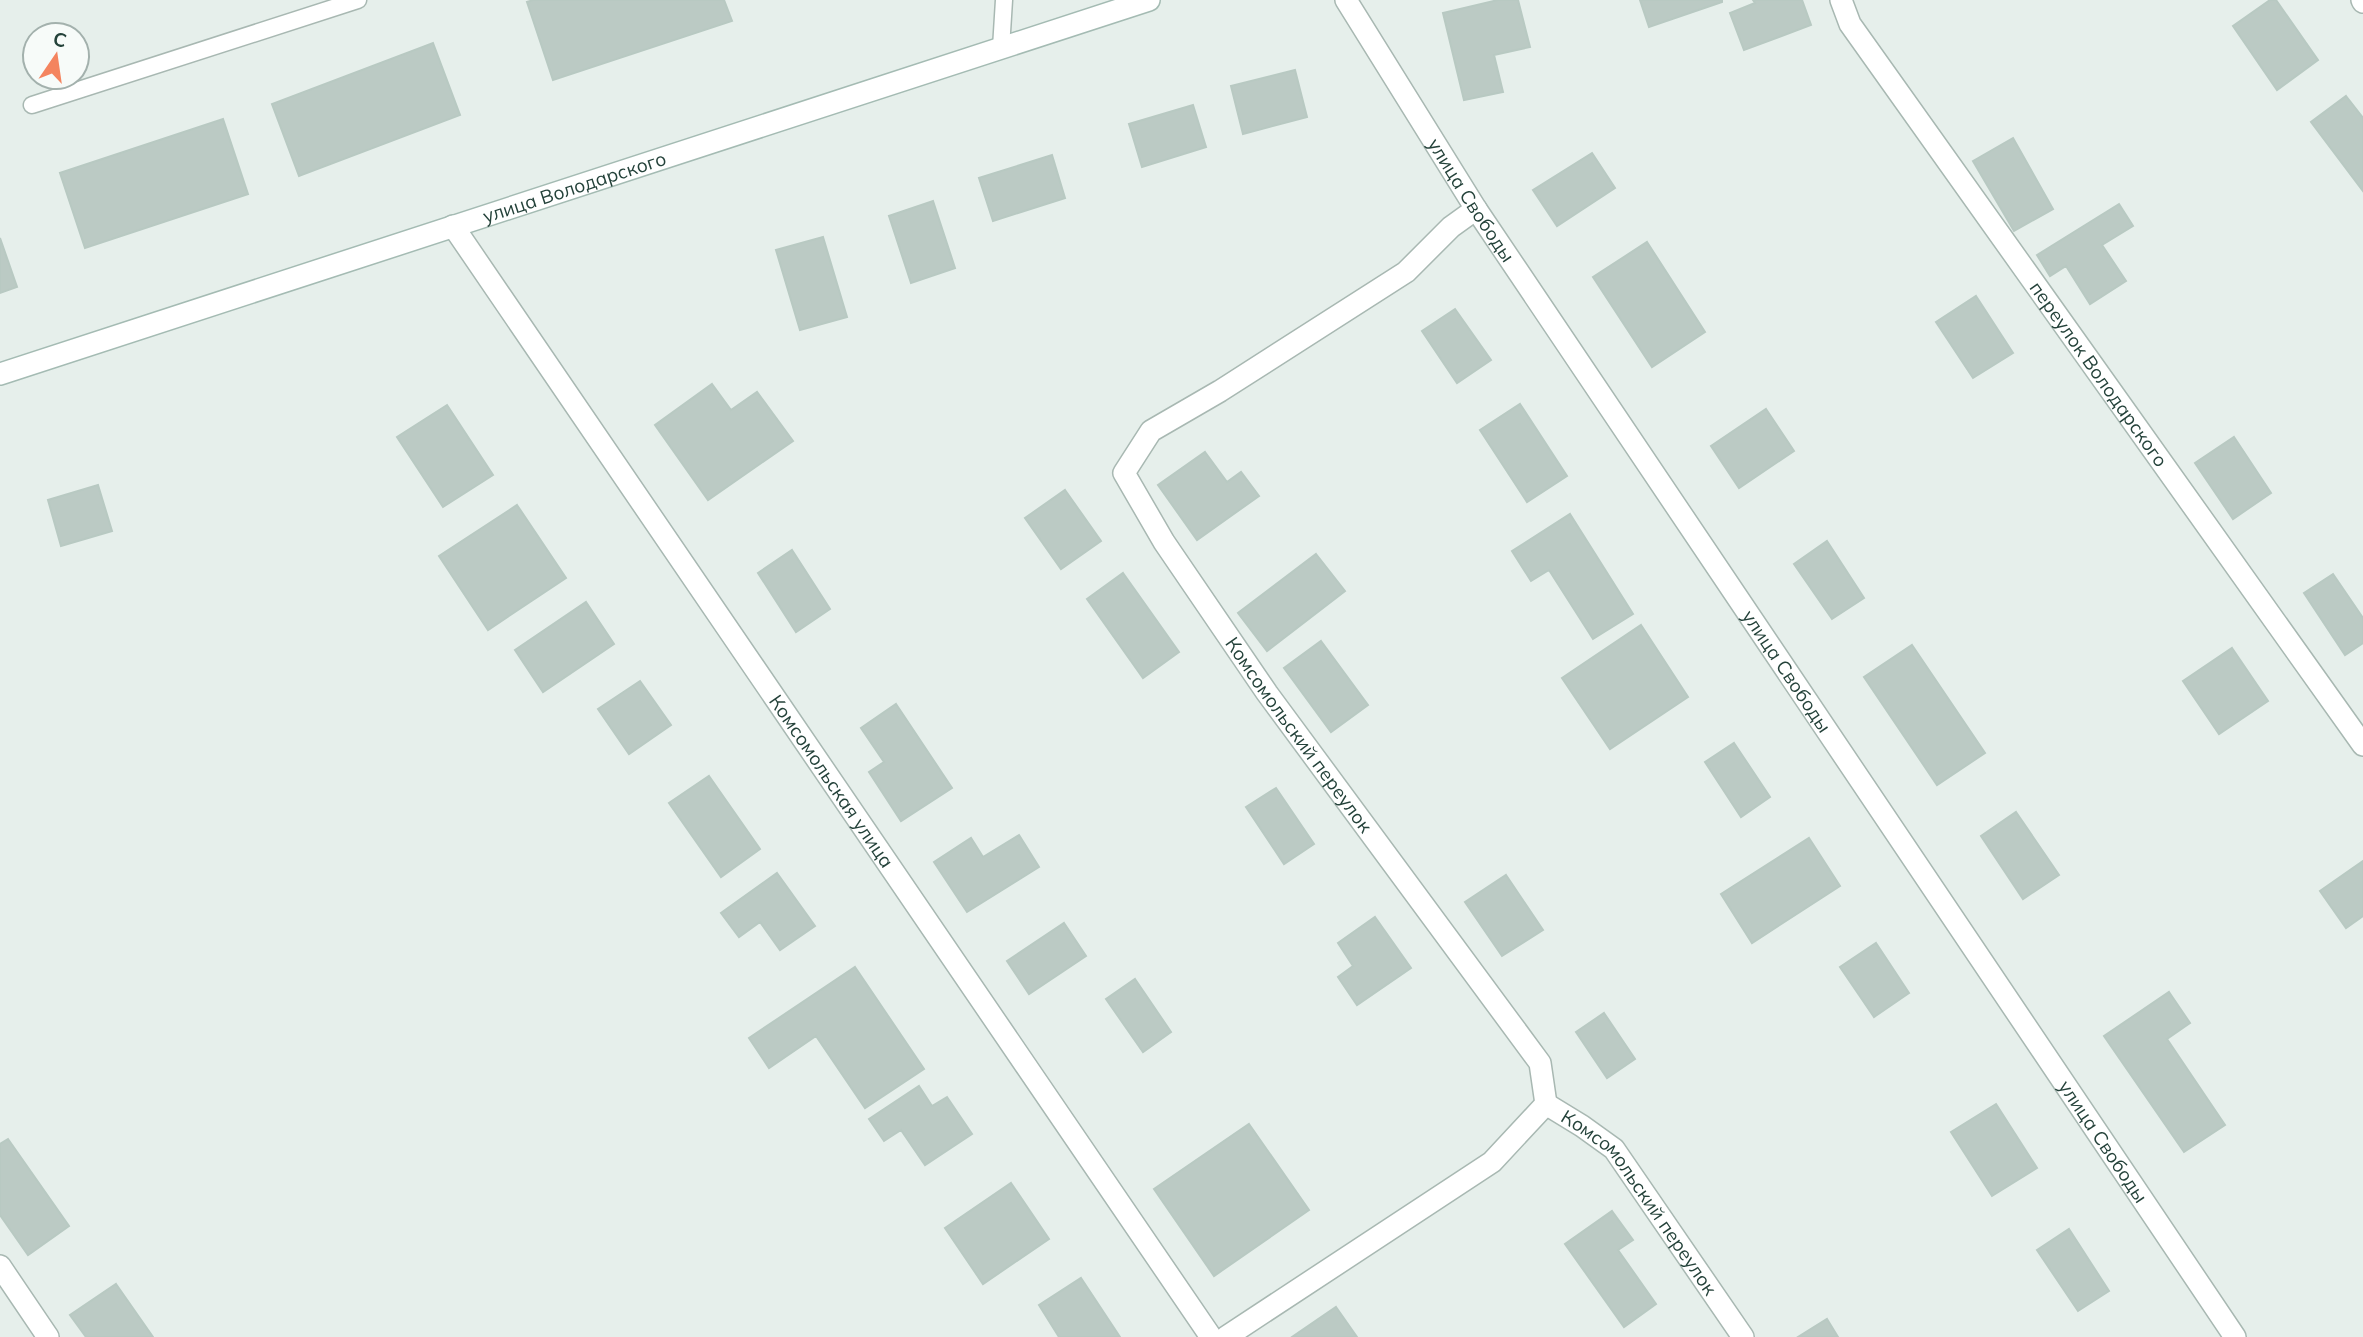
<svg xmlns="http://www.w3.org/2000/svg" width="2363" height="1337" font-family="Mulish,sans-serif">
  <rect width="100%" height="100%" fill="#e6efeb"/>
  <!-- building -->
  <path fill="#bbcac4" stroke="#b8c9c2" stroke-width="2" d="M533,0H724L732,21L553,80L527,2Z
    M1498,0H1518L1530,47L1494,55L1503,92L1464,100L1443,13Z
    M1640,0H1722V2L1649,27Z
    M1753,0H1802L1811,25L1744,50L1730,13L1755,3Z
    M2270,0H2276L2318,60L2277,90L2233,26Z
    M433,43L460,115L299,176L272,104Z
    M1295,70L1307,117L1243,134L1231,86Z
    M2346,96L2363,118V191L2311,122Z
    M1193,105L1206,147L1142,167L1129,124Z
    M223,119L248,194L85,248L60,173Z
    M2013,138L2053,209L2014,231L1973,161Z
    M1592,153L1615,188L1557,226L1533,190Z
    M1052,155L1065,198L993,221L979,178Z
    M933,201L955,268L911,283L889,216Z
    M2119,204L2133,226L2102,245L2126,281L2090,304L2066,266L2050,276L2037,255Z
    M823,237L847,317L800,330L776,250Z
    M0,238L17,287L0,293Z
    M1647,242L1705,332L1652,367L1593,277Z
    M1976,296L2013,353L1973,378L1936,322Z
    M1455,309L1491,360L1457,383L1422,331Z
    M712,384L731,410L757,392L793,441L708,500L655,425Z
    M1520,404L1567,476L1527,502L1480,430Z
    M447,405L493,475L443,507L397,437Z
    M1766,409L1794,451L1739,488L1711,446Z
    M2234,437L2271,493L2233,519L2195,463Z
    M1205,452L1227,482L1241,472L1259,496L1197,540L1158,485Z
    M98,485L112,531L61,546L48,500Z
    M1065,490L1101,541L1061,569L1025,518Z
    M517,505L566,578L488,630L439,556Z
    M1570,514L1633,614L1593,639L1549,570L1531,581L1512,551Z
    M1827,541L1864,598L1832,619L1794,564Z
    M792,550L830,609L796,632L758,573Z
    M1316,554L1345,591L1267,651L1238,613Z
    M1123,573L1179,652L1143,678L1087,599Z
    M2333,574L2363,618V643L2345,655L2304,593Z
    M586,602L614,644L543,692L515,650Z
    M1641,625L1688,697L1610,749L1562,678Z
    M1321,641L1368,705L1331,732L1284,668Z
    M1912,645L1985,753L1937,785L1864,677Z
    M2232,648L2268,701L2219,734L2183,681Z
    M640,681L671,725L629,754L598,709Z
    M896,704L952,788L901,821L869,772L884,762L861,728Z
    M1734,743L1770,797L1741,817L1705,762Z
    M709,776L760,849L721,877L669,803Z
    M1276,788L1314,844L1284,864L1246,807Z
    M2016,812L2059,875L2023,899L1981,836Z
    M1019,835L1039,867L967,912L934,862L971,838L983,857Z
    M1809,838L1840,886L1752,943L1721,894Z
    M2363,861V916L2346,928L2320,891Z
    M777,873L815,926L780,950L760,922L739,937L721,913Z
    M1506,875L1543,930L1502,956L1465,902Z
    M1375,917L1411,968L1357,1005L1338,977L1353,966L1338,943Z
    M1064,923L1086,956L1029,994L1007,961Z
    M1876,943L1909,993L1874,1017L1840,967Z
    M855,967L924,1069L865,1108L816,1036L769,1068L749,1038Z
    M1135,979L1171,1032L1143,1052L1106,999Z
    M2169,992L2190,1023L2167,1039L2225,1125L2184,1152L2104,1036Z
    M1604,1013L1635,1059L1607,1078L1576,1032Z
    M919,1086L932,1106L947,1097L972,1134L925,1165L901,1130L884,1141L869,1119Z
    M1996,1104L2037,1168L1992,1196L1951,1132Z
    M1249,1124L1309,1210L1214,1276L1154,1189Z
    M8,1139L69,1226L28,1255L0,1215V1144Z
    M1011,1183L1049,1239L983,1284L945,1228Z
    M1612,1211L1633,1240L1618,1250L1656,1304L1624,1327L1565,1244Z
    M2069,1229L2109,1291L2078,1311L2037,1250Z
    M1081,1278L1120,1337H1059L1039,1305Z
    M116,1284L153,1337H86L70,1315Z
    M1336,1307L1357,1337H1292Z
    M1827,1319L1838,1337H1798Z"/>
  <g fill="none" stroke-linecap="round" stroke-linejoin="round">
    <defs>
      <path id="service" d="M1001,48L1004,0
        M32,105L358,0"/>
      <g id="minor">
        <path id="s1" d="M1346,0L1476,209L2235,1337"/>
        <path id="s2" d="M1841,0L1850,24L2363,745"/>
        <path d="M2362,0L2363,2"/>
        <path id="s3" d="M1476,209L1451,227L1406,272L1220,391L1151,431L1124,473L1164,542L1267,693L1540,1063L1546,1104"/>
        <path id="s4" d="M453,226L1211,1337"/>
        <path id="s5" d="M1546,1104L1582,1126L1614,1149L1743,1337"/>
        <path d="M1226,1337L1492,1162L1546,1104"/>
      </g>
      <path id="tertiary" d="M0,1266L48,1337"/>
      <g id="secondary">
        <path id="s6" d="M0,374L1149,0"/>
      </g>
    </defs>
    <!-- service casing -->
    <use href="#service" stroke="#a8b8b2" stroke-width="19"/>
    <!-- minor casing -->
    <use href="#minor" stroke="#a8b8b2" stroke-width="24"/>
    <!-- tertiary casing -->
    <use href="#tertiary" stroke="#a8b8b2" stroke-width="24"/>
    <!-- secondary casing -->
    <use href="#secondary" stroke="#a4bbb3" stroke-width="24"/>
    <!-- service -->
    <use href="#service" stroke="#fff" stroke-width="16"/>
    <!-- minor -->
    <use href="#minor" stroke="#fff" stroke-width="21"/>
    <!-- tertiary -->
    <use href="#tertiary" stroke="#fff" stroke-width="21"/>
    <!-- secondary -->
    <use href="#secondary" stroke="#fff" stroke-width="21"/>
  </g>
  <g text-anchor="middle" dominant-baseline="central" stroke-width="7" stroke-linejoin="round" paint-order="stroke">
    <!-- street labels -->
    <g font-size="19" fill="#24423a" stroke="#f7fbf9">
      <text stroke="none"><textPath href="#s6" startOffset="604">улица Володарского</textPath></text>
      <text stroke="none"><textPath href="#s1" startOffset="236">улица Свободы</textPath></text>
      <text stroke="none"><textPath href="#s2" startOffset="455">переулок Володарского</textPath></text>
      <text stroke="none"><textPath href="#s1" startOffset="803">улица Свободы</textPath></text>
      <text stroke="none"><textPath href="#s3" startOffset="760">Комсомольский переулок</textPath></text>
      <text stroke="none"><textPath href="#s4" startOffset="672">Комсомольская улица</textPath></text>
      <text stroke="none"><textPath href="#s1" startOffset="1370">улица Свободы</textPath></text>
      <text stroke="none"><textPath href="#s5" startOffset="138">Комсомольский переулок</textPath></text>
    </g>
  </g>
  <!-- north arrow -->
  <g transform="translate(56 56) rotate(13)"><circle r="33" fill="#f7fbf9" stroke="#a3b1ad" stroke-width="2"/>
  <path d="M0-5L12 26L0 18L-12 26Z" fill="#f4845f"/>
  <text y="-10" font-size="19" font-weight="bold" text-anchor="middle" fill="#24423a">С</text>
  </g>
</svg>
